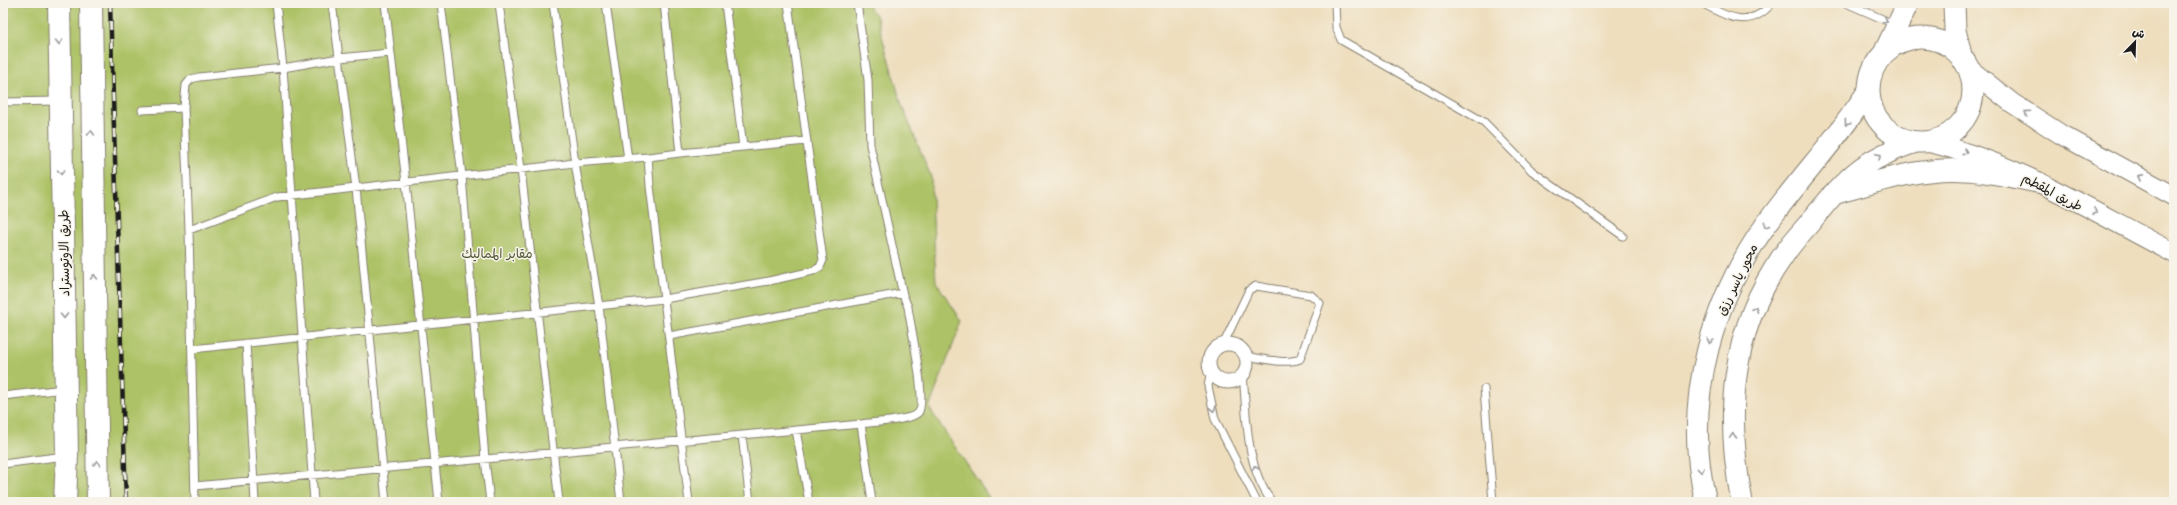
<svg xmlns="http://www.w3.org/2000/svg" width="2177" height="505" font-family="'Playpen Sans','Playpen Sans Arabic',sans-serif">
  <rect width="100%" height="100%" fill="#f7f3e8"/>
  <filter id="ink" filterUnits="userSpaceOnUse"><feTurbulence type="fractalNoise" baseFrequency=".025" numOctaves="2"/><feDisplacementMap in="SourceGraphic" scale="8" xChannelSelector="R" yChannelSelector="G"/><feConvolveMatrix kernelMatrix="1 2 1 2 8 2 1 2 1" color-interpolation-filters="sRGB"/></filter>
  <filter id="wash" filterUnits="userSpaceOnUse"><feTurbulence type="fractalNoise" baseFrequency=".012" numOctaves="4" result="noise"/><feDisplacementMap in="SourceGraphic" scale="16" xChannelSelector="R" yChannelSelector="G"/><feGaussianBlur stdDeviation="0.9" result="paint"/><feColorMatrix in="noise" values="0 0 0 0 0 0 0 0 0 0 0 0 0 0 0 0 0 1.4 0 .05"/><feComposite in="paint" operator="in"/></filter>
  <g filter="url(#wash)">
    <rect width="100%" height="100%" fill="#eedebe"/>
    <!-- green -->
    <path fill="#adc266" stroke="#646f41" d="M3,3H865L876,15L901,103L931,177L936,282L962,321L929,408L992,502H3Z"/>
  </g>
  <g filter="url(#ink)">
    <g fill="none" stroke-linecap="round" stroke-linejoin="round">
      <defs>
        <path id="service" d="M332,3L356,188L386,502
          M385,3L406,182L439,502
          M441,3L462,176L485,459L490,502
          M499,3L521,169L559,502
          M553,3L575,163L599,306L621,502
          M606,3L628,159
          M725,3L743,147
          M857,3L868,80L870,145L903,295
          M1335,3L1336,27L1341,40L1484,122L1532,171L1623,236
          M1702,3C1727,17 1750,30 1772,3
          M1846,3L1896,25
          M3,102L59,101
          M142,110L184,108
          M680,153L807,141
          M648,157L680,153L664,3
          M189,230L277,197L575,163L648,157L650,186L689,502
          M246,343L255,502
          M1223,345L1249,290L1256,286L1311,295L1320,303L1300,359C1285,365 1260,358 1245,356
          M192,349L664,299L769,281L813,271L820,267L823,260L788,3
          M1211,371L1208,386L1215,419L1257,502
          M1243,374C1247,416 1245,467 1272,502
          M1484,389L1493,502
          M3,396L64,389
          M861,424L872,502
          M796,430L809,502
          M742,435L750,502
          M3,464L64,456
          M195,486L861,424C874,422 909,421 918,413C928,404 910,324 908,307L903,295L897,294L669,336
          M195,502L189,230L184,108L186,85L191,79L199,77L283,68L276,3
          M314,502L283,68L339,58L390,53"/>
        <path id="minor" d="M1209 363a19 19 0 1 1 38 0a19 19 0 1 1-38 0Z"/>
        <path id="secondary" d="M1968,68L2012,103L2062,135L2174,196
          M1927,142C2016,162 2094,212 2174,253"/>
        <path id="primary" d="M1954,3L1955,30L1962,59
          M1869 90a52 52 0 1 1 104 0a52 52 0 1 1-104 0Z
          M1885,51L1908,3
          M1833,194C1876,182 1919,167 1965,170C1989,171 2013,177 2037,182
          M1706,502C1681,400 1713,293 1776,211C1807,170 1841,134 1868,91
          M1742,502C1725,413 1730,329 1785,253C1793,241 1803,231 1812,220C1845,179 1864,158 1916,142"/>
        <path id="trunk" d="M59,3L67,455L65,502
          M91,3L98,502"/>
      </defs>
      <!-- service casing -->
      <use href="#service" stroke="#857d6d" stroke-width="9"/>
      <!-- minor casing -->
      <use href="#minor" stroke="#857d6d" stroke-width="15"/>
      <!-- secondary casing -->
      <use href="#secondary" stroke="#857d6d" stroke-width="21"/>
      <!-- primary casing -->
      <use href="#primary" stroke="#857d6d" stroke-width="23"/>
      <!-- trunk casing -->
      <use href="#trunk" stroke="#857d6d" stroke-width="24"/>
      <!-- service -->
      <use href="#service" stroke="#fff" stroke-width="7"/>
      <!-- minor -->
      <use href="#minor" stroke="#fff" stroke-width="13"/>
      <!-- secondary -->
      <use href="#secondary" stroke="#fff" stroke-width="19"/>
      <!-- primary -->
      <use href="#primary" stroke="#fff" stroke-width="21"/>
      <!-- trunk -->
      <use href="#trunk" stroke="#fff" stroke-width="22"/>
      <defs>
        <path id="rail" d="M110,3L126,502"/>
      </defs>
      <!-- rail casing -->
      <use href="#rail" stroke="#1c1c1c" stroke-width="4.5"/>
      <!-- rail -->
      <use href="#rail" stroke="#f7f3e8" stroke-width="3" stroke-dasharray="9" stroke-linecap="butt"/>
    </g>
    <!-- one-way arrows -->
    <defs><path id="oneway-chevron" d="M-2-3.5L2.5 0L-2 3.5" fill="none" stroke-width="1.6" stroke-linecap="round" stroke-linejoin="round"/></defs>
    <g stroke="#999">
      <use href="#oneway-chevron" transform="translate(1885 20) rotate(24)"/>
      <use href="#oneway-chevron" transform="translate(59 42) rotate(89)"/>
      <use href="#oneway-chevron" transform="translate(2027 113) rotate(-146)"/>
      <use href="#oneway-chevron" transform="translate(1847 123) rotate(126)"/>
      <use href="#oneway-chevron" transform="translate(91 133) rotate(-91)"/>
      <use href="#oneway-chevron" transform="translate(1965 152) rotate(18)"/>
      <use href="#oneway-chevron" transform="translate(1879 156) rotate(-27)"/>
      <use href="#oneway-chevron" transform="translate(61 172) rotate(89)"/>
      <use href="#oneway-chevron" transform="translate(2140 177) rotate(-152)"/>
      <use href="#oneway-chevron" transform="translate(2095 212) rotate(27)"/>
      <use href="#oneway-chevron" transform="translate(1766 225) rotate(126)"/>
      <use href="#oneway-chevron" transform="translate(94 277) rotate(-91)"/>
      <use href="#oneway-chevron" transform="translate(1755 309) rotate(-67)"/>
      <use href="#oneway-chevron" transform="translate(64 316) rotate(89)"/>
      <use href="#oneway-chevron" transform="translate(1710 341) rotate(105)"/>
      <use href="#oneway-chevron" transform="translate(1213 409) rotate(79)"/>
      <use href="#oneway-chevron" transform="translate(1733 436) rotate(-92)"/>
      <use href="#oneway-chevron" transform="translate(97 463) rotate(-91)"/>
      <use href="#oneway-chevron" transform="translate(1255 468) rotate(-103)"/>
      <use href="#oneway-chevron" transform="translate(1701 470) rotate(83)"/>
    </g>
  </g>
  <g text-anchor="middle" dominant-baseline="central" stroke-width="3" stroke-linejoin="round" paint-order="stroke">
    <!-- street labels -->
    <g font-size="13" fill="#1c1c1c" stroke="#f7f3e8">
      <text transform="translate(2053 191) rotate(28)">طريق المقطم</text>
      <text transform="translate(63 253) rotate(-91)">طريق الاوتوستراد</text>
      <text transform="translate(1736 279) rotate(-64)">محور ياسر رزق</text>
    </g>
    <!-- park labels -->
    <g font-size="13" fill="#4f5636" stroke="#f7f3e8">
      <text x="497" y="252">مقابر المماليك</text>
    </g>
  </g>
  <!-- margin -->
  <rect width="2177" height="505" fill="none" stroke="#f7f3e8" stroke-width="16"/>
  <!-- north arrow -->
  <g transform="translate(2135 42) rotate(23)" stroke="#f7f3e8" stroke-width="3" paint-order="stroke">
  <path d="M0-3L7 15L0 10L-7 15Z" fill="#1c1c1c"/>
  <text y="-6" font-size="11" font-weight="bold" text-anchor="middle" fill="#1c1c1c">ش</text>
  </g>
</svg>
